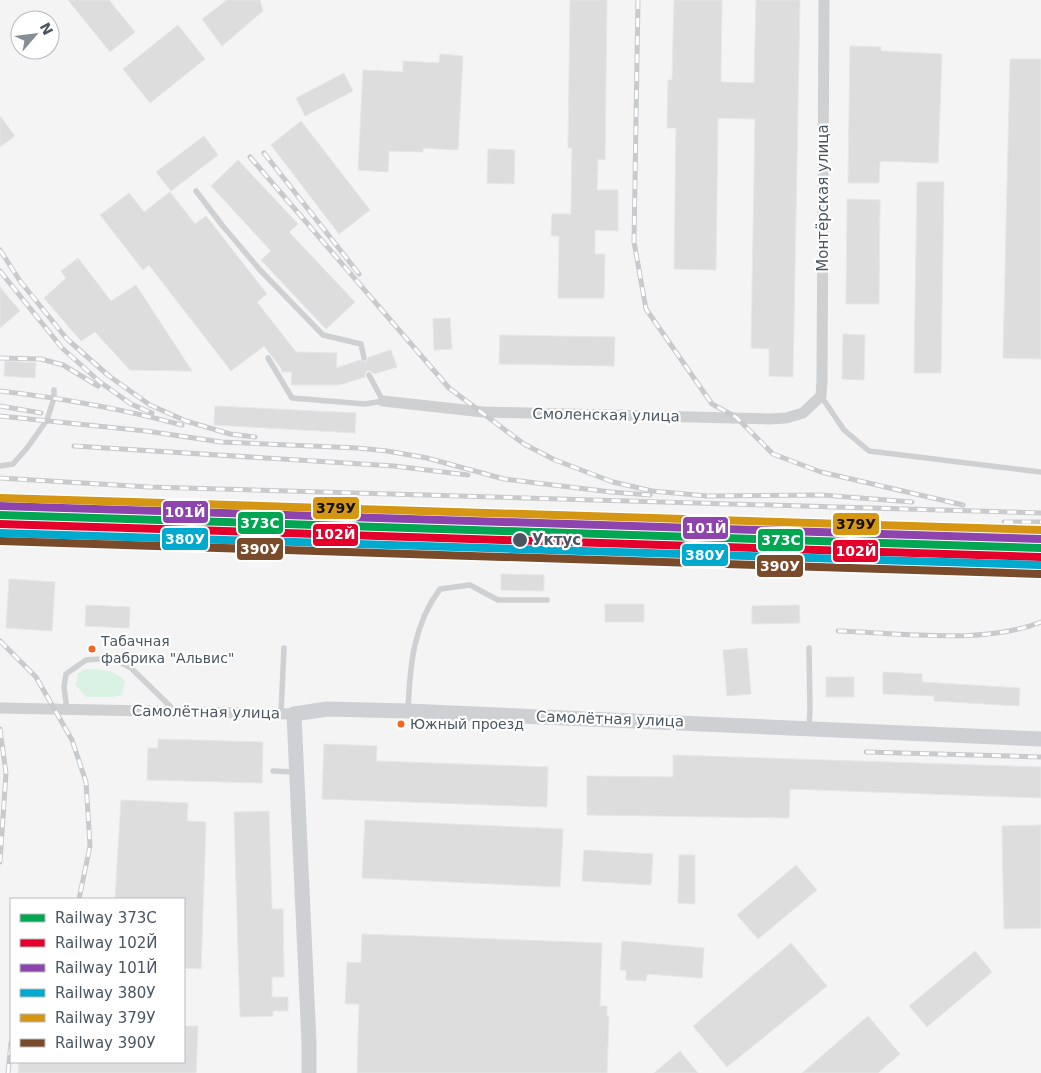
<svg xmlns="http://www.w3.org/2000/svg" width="1041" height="1073" font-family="'DejaVu Sans',sans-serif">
  <rect width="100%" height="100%" fill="#f4f4f4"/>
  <!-- green -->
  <path fill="#d9f2e3" d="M86,669C102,670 114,669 125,681L122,695L112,697H86L76,685L78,673Z"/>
  <!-- building -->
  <path fill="#ddddde" stroke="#e5e6e7" d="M68,0H109L135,32L110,52Z
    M227,0H260L263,11L222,46L202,19Z
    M570,0H607L605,160L598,159L597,190H618V231L595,230V254H605L604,298H558L559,236H551L552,214H571L572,148H568Z
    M674,0H722L721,82L754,83L756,0H800L793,377L769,376V349L751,348L755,119L718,118L716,270L674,269L676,128H667L668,80H672Z
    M178,25L205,59L150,103L123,69Z
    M850,46L881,47V51L942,54L938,163L880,161L879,183H848Z
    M440,54L463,56L458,150L423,148V152L389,151L388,172L358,170L363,70L403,72V61L439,63Z
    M1010,59H1041V359L1003,358Z
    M344,73L353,91L305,116L296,98Z
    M0,116L15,136L0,147Z
    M301,121L370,210L339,234L271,145Z
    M204,136L218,155L171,191L156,172Z
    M488,149L515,150L514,184L487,183Z
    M238,160L298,224L289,232L355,302L326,329L261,260L271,251L211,186Z
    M917,182H944L941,373H914Z
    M170,192L195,224L206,216L267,294L257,302L296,352L337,353L336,368L360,360L365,362L369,357L391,350L397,367L374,374L371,371H367L365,373V377L339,385H291L292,372H282L281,368L264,346L231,371L149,265L143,270L100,215L129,193L144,212Z
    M847,199L880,200L879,304H846Z
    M78,258L111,301L136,285L192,371L130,370L95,332L81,341L44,298L66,278L61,271Z
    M0,287L20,311L0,328Z
    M450,318L452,349L434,350L433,319Z
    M843,334L865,335L864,380L842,379Z
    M500,335L615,337L614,366L499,364Z
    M5,361L36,363L35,378L4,376Z
    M215,406L356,413L355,433L214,425Z
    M501,574L544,575V591L501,590Z
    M9,579L55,582L52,631L6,628Z
    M605,604H644V622H605Z
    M86,605L130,607L129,628L85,626Z
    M799,605L800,623L752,624V606Z
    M747,648L751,694L727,696L723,650Z
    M883,672L922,674V682L1020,688L1019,706L934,701V696L883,694Z
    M826,677H854V697H826Z
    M158,739L263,742L262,783L147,780L148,748H158Z
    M324,744L377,746L376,761L548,767L547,807L322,799Z
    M673,755L1041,767V798L790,789L789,818L587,815V776L673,777Z
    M121,800L188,803L187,821L206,822L201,969L184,968V899H115Z
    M269,811L272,909H283L284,977H272V997H288V1011H273V1016L240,1017L234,812Z
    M365,820L563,829L560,887L362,878Z
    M1041,825V928L1004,929L1002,826Z
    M584,850L653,854L651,885L582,881Z
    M679,855H695V904L678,903Z
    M796,865L817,890L758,939L737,915Z
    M362,934L602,943L600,1006H607V1016H609L607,1073H357L359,1004H345L347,962L361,963Z
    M622,941L704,948L702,978L647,974L646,981L626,980V970H620Z
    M791,943L827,986L727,1067L693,1026Z
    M975,951L992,972L927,1027L909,1006Z
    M868,1016L900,1054L878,1073H802Z
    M184,1026H198L196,1073H18L19,1062H184Z
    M680,1051L698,1073H654Z"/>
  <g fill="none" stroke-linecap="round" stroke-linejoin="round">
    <!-- lane -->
    <path stroke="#ced0d2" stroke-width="5.5" d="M196,191L222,225L260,270L323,335L361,344L364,358
      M268,358L292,398L365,404L383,401L369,375
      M821,396L844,430L869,451L1041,472
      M0,466L13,464L27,448L47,420L54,398V390
      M408,709C410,666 413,625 440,589L470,585L498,600H547
      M67,710L64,687L66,674L86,660L112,658L131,668L175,711
      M281,713L284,648
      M809,727L810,710L809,648
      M273,771L295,772"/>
    <!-- street -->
    <path stroke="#ced0d2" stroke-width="11" d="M383,401L483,412L770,419L786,418L803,413L821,396L822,380L824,0
      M0,708L294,714"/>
    <!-- secondary -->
    <path stroke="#ced0d4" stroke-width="15" d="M309,1073V1043L294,714L327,709L408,711L1041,739"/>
    <defs>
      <path id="rail" d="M638,0L634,242L646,309L712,404L736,417L773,454L821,472L963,505
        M264,153L359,274
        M250,157L449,388L524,444L555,460L613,482L652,491L707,496
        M0,250L20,281L67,339L109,376L150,405L186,421L230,434L255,437
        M0,271L62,348L100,382L131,404L152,413
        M0,358L41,359L63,365L98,386
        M0,391C61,398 122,409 182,425
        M0,406L41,413
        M0,416L146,431L221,442L357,448L387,451L427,458L504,479L611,492L650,495
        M74,446L394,466L468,475
        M0,478L149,487L1041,513
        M707,496L822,495L912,502
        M1004,522H1041
        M0,524L162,527
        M0,541L97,531
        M838,631C900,633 984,645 1041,622
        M0,641L36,677L72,740L86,782L90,846L79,899
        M0,729L6,773L0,862
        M866,752L1041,757
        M8,1073L11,1043"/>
    </defs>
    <!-- rail casing -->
    <use href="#rail" stroke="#c9cacc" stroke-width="5"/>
    <!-- rail -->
    <use href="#rail" stroke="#fff" stroke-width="3" stroke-dasharray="9" stroke-linecap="butt"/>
    <defs>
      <path id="rail-1" d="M0,515L1041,548"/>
      <path id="rail-2" d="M0,524L1041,557"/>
      <path id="rail-3" d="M0,506L1041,539"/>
      <path id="rail-4" d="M0,533L1040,565"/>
      <path id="rail-5" d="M1,498L1041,530"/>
      <path id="rail-6" d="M0,541L1040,574"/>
    </defs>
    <!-- rail-1 casing -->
    <use href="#rail-1" stroke="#fff" stroke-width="11"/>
    <!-- rail-2 casing -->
    <use href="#rail-2" stroke="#fff" stroke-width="11"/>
    <!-- rail-3 casing -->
    <use href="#rail-3" stroke="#fff" stroke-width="11"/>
    <!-- rail-4 casing -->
    <use href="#rail-4" stroke="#fff" stroke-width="11"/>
    <!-- rail-5 casing -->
    <use href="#rail-5" stroke="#fff" stroke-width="11"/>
    <!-- rail-6 casing -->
    <use href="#rail-6" stroke="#fff" stroke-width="11"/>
    <!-- rail-1 -->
    <use href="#rail-1" stroke="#00a651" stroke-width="8"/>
    <!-- rail-2 -->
    <use href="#rail-2" stroke="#e4002b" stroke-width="8"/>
    <!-- rail-3 -->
    <use href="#rail-3" stroke="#8e44ad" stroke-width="8"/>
    <!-- rail-4 -->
    <use href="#rail-4" stroke="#00a9ce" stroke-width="8"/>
    <!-- rail-5 -->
    <use href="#rail-5" stroke="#d49613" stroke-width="8"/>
    <!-- rail-6 -->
    <use href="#rail-6" stroke="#7a4b2a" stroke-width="8"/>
  </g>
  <!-- markers -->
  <circle fill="#4a5661" stroke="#fff" stroke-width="2" cx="520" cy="540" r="8"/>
  <g fill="#f26522" stroke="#fff" stroke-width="2">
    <circle cx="92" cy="649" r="4.5"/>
    <circle cx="401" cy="724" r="4.5"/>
  </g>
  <g text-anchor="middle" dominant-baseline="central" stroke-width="4.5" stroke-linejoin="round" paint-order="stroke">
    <!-- bus labels -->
    <g font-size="14" fill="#4a5661" stroke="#fff" text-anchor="start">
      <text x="101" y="641">Табачная<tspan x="101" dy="17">фабрика "Альвис"</tspan></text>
      <text x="410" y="724">Южный проезд</text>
    </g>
    <!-- street labels -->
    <g font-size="15" fill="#4a5661" stroke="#fff">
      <text transform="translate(823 198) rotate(-90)">Монтёрская улица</text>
      <text transform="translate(606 415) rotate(1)">Смоленская улица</text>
      <text transform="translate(206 712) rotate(1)">Самолётная улица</text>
      <text transform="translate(610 719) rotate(2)">Самолётная улица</text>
    </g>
    <!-- stop labels -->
    <g font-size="15" font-weight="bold" fill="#4a5661" stroke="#fff" text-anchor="start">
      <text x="532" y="540">Уктус</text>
    </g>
  </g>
  <g stroke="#fff" stroke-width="2">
    <rect x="312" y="496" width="48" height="24" rx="5" fill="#d49613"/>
    <rect x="162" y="500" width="47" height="24" rx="5" fill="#8e44ad"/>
    <rect x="237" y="511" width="47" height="24" rx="5" fill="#00a651"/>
    <rect x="832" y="512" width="48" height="24" rx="5" fill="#d49613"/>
    <rect x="682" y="516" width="47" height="24" rx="5" fill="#8e44ad"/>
    <rect x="312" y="523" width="47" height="24" rx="5" fill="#e4002b"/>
    <rect x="161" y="527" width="48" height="24" rx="5" fill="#00a9ce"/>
    <rect x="757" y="528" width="47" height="24" rx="5" fill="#00a651"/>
    <rect x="236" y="537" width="48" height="24" rx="5" fill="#7a4b2a"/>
    <rect x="832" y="539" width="47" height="24" rx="5" fill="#e4002b"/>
    <rect x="681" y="543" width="48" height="24" rx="5" fill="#00a9ce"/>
    <rect x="756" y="554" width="48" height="24" rx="5" fill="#7a4b2a"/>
  </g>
  <g font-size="14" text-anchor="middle" font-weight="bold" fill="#fff">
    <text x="185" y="517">101Й</text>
    <text x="260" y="528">373C</text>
    <text x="706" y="533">101Й</text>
    <text x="335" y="539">102Й</text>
    <text x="185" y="544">380У</text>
    <text x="781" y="545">373C</text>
    <text x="260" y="554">390У</text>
    <text x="856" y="556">102Й</text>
    <text x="705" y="560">380У</text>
    <text x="780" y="571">390У</text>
  </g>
  <g font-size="14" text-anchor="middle" font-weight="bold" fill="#111">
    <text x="336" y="513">379У</text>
    <text x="856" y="529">379У</text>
  </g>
  <!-- legend -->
  <rect x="10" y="898" width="175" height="165" fill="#ffffff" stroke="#b7bbc0"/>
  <rect x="20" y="914" width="25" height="8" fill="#00a651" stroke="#b7bbc0"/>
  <text x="55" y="923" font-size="15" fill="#4a5661">Railway 373C</text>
  <rect x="20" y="939" width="25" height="8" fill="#e4002b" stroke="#b7bbc0"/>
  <text x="55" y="948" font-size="15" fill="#4a5661">Railway 102Й</text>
  <rect x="20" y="964" width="25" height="8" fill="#8e44ad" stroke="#b7bbc0"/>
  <text x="55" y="973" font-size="15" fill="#4a5661">Railway 101Й</text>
  <rect x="20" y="989" width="25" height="8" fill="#00a9ce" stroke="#b7bbc0"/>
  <text x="55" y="998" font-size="15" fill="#4a5661">Railway 380У</text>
  <rect x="20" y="1014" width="25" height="8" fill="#d49613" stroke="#b7bbc0"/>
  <text x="55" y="1023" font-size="15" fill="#4a5661">Railway 379У</text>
  <rect x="20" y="1039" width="25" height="8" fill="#7a4b2a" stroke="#b7bbc0"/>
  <text x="55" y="1048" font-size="15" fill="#4a5661">Railway 390У</text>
  <!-- north arrow -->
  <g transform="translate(35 35) rotate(62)"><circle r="24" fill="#ffffff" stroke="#b7bbc0"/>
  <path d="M0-4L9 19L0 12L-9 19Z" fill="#868d94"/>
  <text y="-8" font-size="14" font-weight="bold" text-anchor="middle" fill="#4a5661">N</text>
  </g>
</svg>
